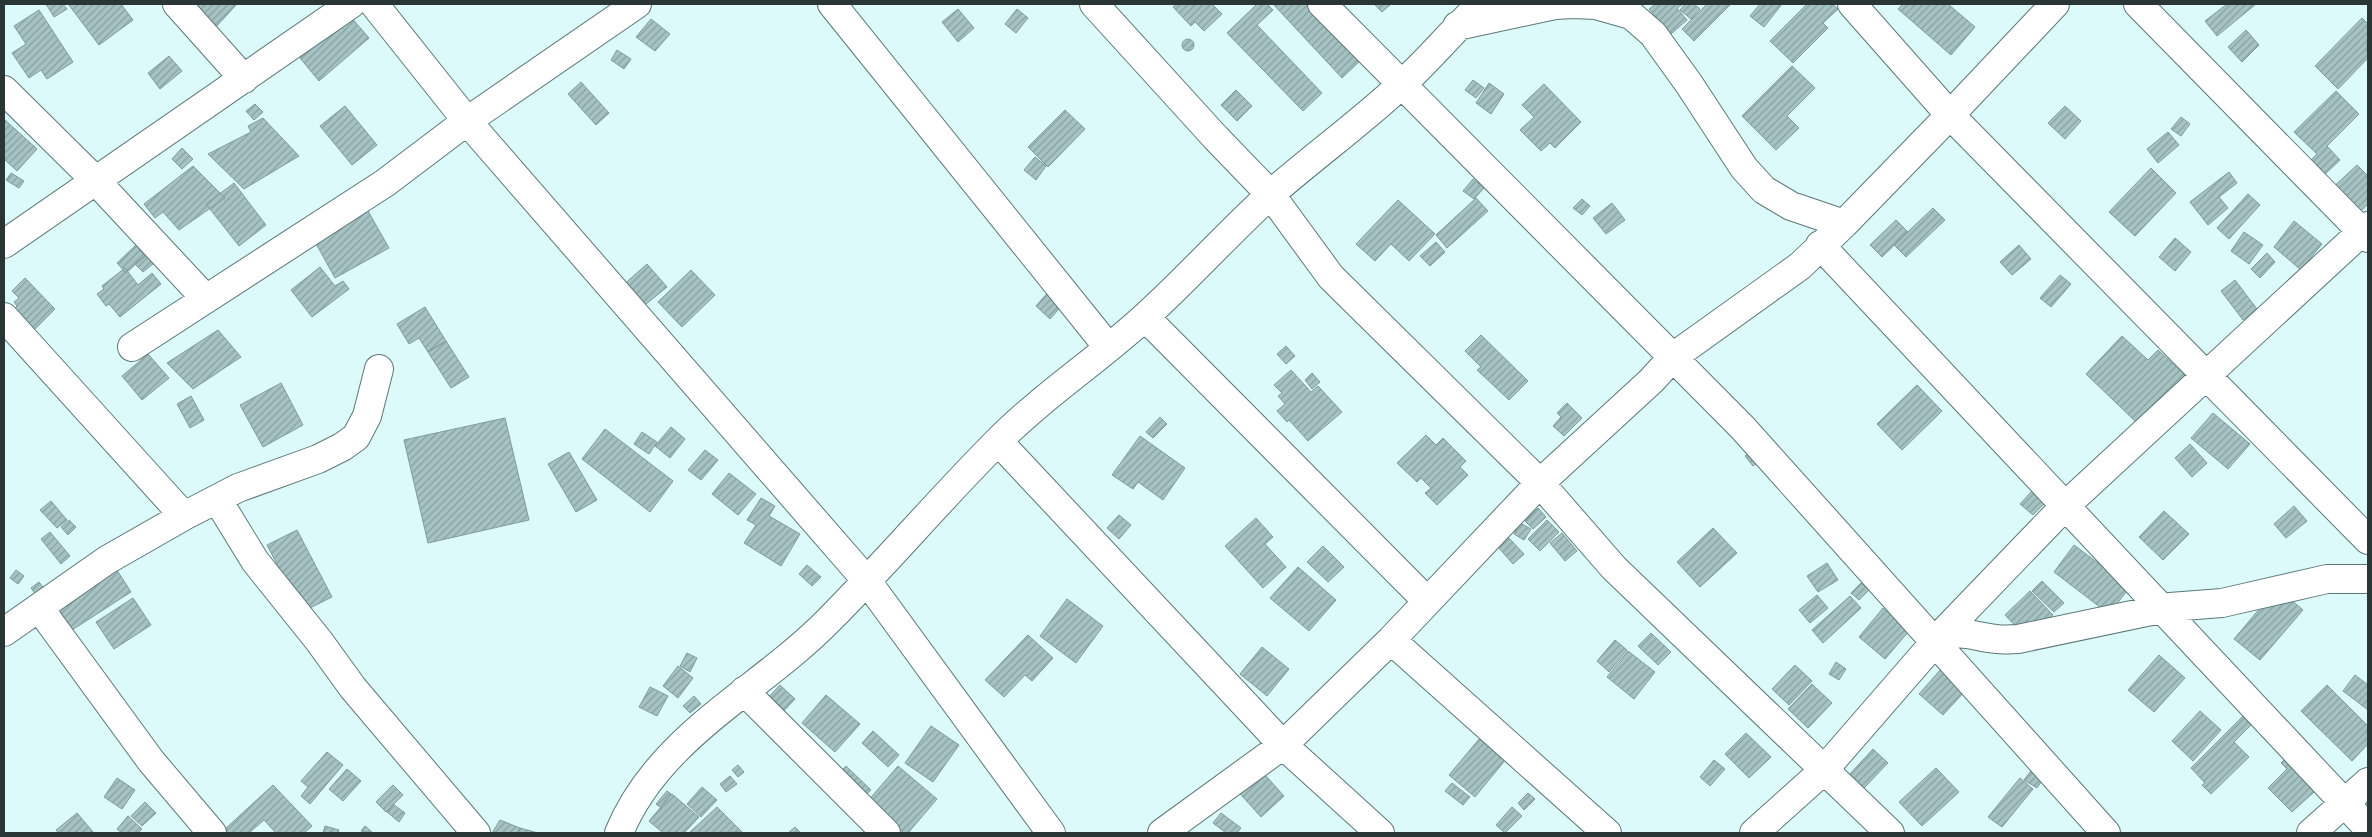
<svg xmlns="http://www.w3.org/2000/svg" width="2372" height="837" font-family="'Asap Condensed',sans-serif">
  <defs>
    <pattern id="building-hatch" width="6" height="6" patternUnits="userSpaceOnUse" patternTransform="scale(1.25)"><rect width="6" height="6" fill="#a6c3c3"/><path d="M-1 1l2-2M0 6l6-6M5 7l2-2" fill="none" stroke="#879f9f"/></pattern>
  </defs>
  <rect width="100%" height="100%" fill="#dcfafa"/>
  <!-- building -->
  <path fill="url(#building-hatch)" stroke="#7f9b9b" d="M46,4H63L67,9L54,17Z
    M71,4H121L133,20L99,45L69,5Z
    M186,4H237L214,29Z
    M1177,4H1212L1222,14L1204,31L1195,22L1191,26L1173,7Z
    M1257,4H1267L1273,10L1257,25L1322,93L1303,111L1227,33Z
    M1273,4H1309L1361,60L1342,78Z
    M1374,4H1391L1382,12Z
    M1656,4H1683L1677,8L1687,20L1671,34L1649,9Z
    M1685,4H1694L1700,9L1691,19L1680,10Z
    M1707,4H1731L1694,41L1682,29Z
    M1760,4H1782L1764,27L1750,16Z
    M1807,4H1832L1838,9L1823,23L1828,28L1793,63L1770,41Z
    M1903,4H1948L1975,27L1951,55L1898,9Z
    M2227,4H2256L2217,36L2205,21Z
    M958,9L974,28L958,42L942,22Z
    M1017,9L1028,18L1016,33L1005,24Z
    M39,10L73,62L47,79L41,70L29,78L12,53L26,44L14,26Z
    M350,16L369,38L319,81L300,58Z
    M2362,18L2368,24L2367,50L2368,58L2338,89L2315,66Z
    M651,19L670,34L655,51L636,37Z
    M2246,30L2259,45L2242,62L2228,47Z
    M1182 45a6 6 0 1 1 12 0a6 6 0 1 1-12 0Z
    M617,50L631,59L624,69L611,60Z
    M169,56L182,71L160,89L148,73Z
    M1792,66L1815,88L1787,116L1799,128L1776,150L1742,116Z
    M1473,80L1484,88L1476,98L1465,90Z
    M581,82L609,113L596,125L568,94Z
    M1489,83L1504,94L1491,114L1476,103Z
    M1544,84L1581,122L1555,148L1550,143L1541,151L1520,130L1534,117L1522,105Z
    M1236,90L1252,106L1237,121L1221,105Z
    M2336,91L2359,114L2327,146L2340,160L2323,176L2309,162L2317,154L2294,132Z
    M255,104L263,112L254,120L246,111Z
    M345,106L377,145L352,165L320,126Z
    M2065,106L2081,121L2065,139L2048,123Z
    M1065,110L1085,129L1048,167L1028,147Z
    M2181,117L2190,124L2181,136L2171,129Z
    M263,118L299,156L244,189L208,154L251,132L248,126Z
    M4,119L37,149L17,171L4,159Z
    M2168,132L2179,145L2158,163L2147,149Z
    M182,148L193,159L182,169L172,159Z
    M1035,157L1046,166L1036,180L1024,170Z
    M2357,165L2368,176V204L2355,217L2329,191Z
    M193,166L225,198L179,230L163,212L155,218L144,204Z
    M2151,168L2176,193L2135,236L2109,212Z
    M2229,172L2237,183L2219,197L2228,208L2208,225L2190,202Z
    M11,173L24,181L19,188L6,180Z
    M1473,179L1484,188L1474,199L1463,191Z
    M234,183L266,225L239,246L206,204Z
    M2248,194L2260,205L2229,239L2217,228Z
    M1476,198L1488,211L1447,248L1436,235Z
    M1582,199L1590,206L1582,215L1573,208Z
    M1398,200L1435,234L1409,261L1391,244L1375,261L1356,244Z
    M1612,203L1625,220L1606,234L1593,218Z
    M1933,208L1945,220L1906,257L1894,245Z
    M368,211L389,248L335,278L314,240Z
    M1896,220L1908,232L1882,257L1870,245Z
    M2294,221L2322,244L2301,270L2274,247Z
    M2244,232L2263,245L2249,264L2231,251Z
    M2175,238L2191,252L2175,271L2159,257Z
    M1436,242L1445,252L1430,266L1420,256Z
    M136,245L145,256L126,273L117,263Z
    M2019,245L2031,259L2012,275L2000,262Z
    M2267,253L2275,262L2260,278L2251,269Z
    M147,254L154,263L143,272L135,264Z
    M647,264L667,287L640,309L621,287Z
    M320,267L335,286L343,281L349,289L312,317L291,290Z
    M125,268L138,285L152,273L161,284L120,317L109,304L106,306L97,294L104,289L102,286Z
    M691,270L715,295L682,327L658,302Z
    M2060,275L2071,284L2051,307L2040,298Z
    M25,278L55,309L31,333L11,312L17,306L14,302L19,298L12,291Z
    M2235,280L2257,309L2243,320L2221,291Z
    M1058,281L1072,294L1050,319L1036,306Z
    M425,307L446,341L428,352L419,338L409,344L397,324Z
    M218,330L241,357L193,389L167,363Z
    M1481,335L1528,381L1509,400L1477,370L1481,367L1465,351Z
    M2122,336L2148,360L2158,350L2185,375L2137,423L2086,374Z
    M446,341L469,377L451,388L428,352Z
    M1286,346L1295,356L1286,364L1277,354Z
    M148,354L169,378L142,400L122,376Z
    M1291,370L1311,392L1318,386L1342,412L1308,441L1289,420L1287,422L1277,411L1285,404L1278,396L1282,393L1274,385Z
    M1312,373L1320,382L1312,389L1305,380Z
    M281,383L303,425L263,447L240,405Z
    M1917,385L1942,411L1902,450L1877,424Z
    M191,396L204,420L190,428L177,404Z
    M1567,403L1582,418L1564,436L1553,426L1561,417L1557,413Z
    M2213,413L2250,444L2228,469L2191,438Z
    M1160,417L1167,424L1153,438L1146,432Z
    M505,418L529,520L428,543L404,440Z
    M671,427L685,439L670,458L655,446Z
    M605,429L673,481L650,512L582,459Z
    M642,432L657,442L649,454L634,444Z
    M1426,435L1436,445L1443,438L1466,461L1460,467L1468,475L1437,505L1425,493L1431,488L1421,478L1417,482L1397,463Z
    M1140,436L1185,468L1163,500L1138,482L1133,489L1112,475Z
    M2190,444L2207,463L2192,477L2175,458Z
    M1755,447L1764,457L1753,466L1745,456Z
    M705,450L718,460L701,480L688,470Z
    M569,452L597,500L576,512L548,464Z
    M729,473L756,494L738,515L712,494Z
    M2032,491L2045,503L2033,515L2020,504Z
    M761,498L775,506L769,516L800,534L781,566L744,543L756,525L747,520Z
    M51,501L67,520L57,528L40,510Z
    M2294,506L2307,521L2286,538L2274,524Z
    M1538,508L1546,517L1533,529L1525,521Z
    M2164,511L2189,534L2163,560L2139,537Z
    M1119,515L1131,525L1119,539L1107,528Z
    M1256,518L1273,537L1265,544L1286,567L1263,588L1225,546Z
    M69,520L76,527L68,535L61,527Z
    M1547,520L1559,532L1540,551L1528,539Z
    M1520,523L1531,529L1524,540L1514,534Z
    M1713,528L1737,553L1700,587L1677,562Z
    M297,530L332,597L302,612L267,545Z
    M50,532L70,556L61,564L41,539Z
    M1562,533L1577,551L1565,561L1550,543Z
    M1508,537L1524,554L1513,564L1497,546Z
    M2074,545L2130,587L2109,614L2054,572Z
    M1323,546L1344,567L1328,582L1307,562Z
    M1827,563L1838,580L1818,592L1807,576Z
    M807,565L821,577L812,586L799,574Z
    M115,567L131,592L72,630L56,605Z
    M1298,567L1336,600L1309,631L1270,598Z
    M16,570L24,576L18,584L10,578Z
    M2042,581L2064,603L2054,612L2032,591Z
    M39,582L45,590L37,596L31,588Z
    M1861,583L1869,590L1859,600L1851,593Z
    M2277,588L2303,610L2260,660L2234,639Z
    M2030,591L2053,615L2028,639L2005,615Z
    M1817,595L1828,608L1810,623L1799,610Z
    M1850,596L1861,608L1823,643L1812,630Z
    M133,598L151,625L114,649L96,622Z
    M1067,599L1103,626L1076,663L1040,636Z
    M1883,608L1909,631L1885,659L1859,637Z
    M1651,633L1671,652L1658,665L1638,646Z
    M1028,635L1053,658L1032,681L1025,675L1004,697L985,680Z
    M1615,640L1627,650L1609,672L1597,661Z
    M1262,647L1289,669L1267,696L1240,674Z
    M1628,651L1655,672L1634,699L1607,677Z
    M687,653L697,658L690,672L680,666Z
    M2159,655L2185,678L2154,712L2128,690Z
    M1836,662L1846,669L1839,680L1829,674Z
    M1795,665L1812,681L1789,705L1772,689Z
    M678,666L693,678L678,698L663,686Z
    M1942,668L1966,690L1943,715L1919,694Z
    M2355,675L2368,685V710L2343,691Z
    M1812,684L1832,703L1808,728L1788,709Z
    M780,685L795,699L778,717L763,703Z
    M2327,685L2368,726V744L2352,761L2301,711Z
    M650,687L668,696L657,716L639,707Z
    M826,695L860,724L835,752L802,723Z
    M694,696L701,704L690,713L683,706Z
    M2200,711L2221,730L2193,761L2172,741Z
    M2245,714L2253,723L2234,742L2249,757L2211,794L2202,785L2205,783L2191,768Z
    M931,726L959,745L933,782L905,763Z
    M873,731L899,755L888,767L862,743Z
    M1485,732L1511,753L1475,797L1449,775Z
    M1746,733L1771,757L1749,778L1725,754Z
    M1873,749L1888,763L1863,789L1848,776Z
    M327,752L343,765L310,804L301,796L308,787L301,781Z
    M2287,757L2315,791L2292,812L2268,788L2287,769L2281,763Z
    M1714,760L1725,769L1710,786L1700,777Z
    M738,765L744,772L738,777L732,770Z
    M846,766L871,790L853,808L829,784Z
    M898,766L937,799L908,833H904L867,802Z
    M1258,767L1284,796L1261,817L1234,787Z
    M1936,768L1959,792L1922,826L1899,802Z
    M2033,768L2045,776L2037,788L2024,780Z
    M347,769L361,781L343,801L329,789Z
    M730,776L737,784L726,792L720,784Z
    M117,778L135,790L122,809L104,797Z
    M2020,778L2033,789L2002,827L1988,817Z
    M1452,783L1470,797L1463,805L1445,791Z
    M273,785L312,826L304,833H276L264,820L249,833H226L224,830Z
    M393,785L403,795L386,812L376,802Z
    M702,787L717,800L701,817L687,804Z
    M667,791L671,794L660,807L656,804Z
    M1528,793L1535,799L1524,810L1518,803Z
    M672,794L699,817L684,833H663L649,821Z
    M145,802L156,813L142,826L131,816Z
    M393,804L405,813L399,822L387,812Z
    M717,807L742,832L689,833Z
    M1512,807L1522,816L1505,833L1496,825Z
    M77,813L94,833H59L56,830Z
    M1221,813L1241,828L1237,833H1226L1213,823Z
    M128,816L142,829L138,833H122L117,829Z
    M500,820L520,828L518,833H492Z
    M325,826L339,830L338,833H323Z
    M365,826L372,832L371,833L361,831Z
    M795,827L801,833H788Z
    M520,828L538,833H518Z"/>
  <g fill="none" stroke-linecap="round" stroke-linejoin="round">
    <defs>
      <path id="minor" d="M177,4L244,79
        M374,4L467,121L867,581L1051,833
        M832,4L1108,347
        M1094,4L1216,138L1271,195L1331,277L1540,483L1651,381L1673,357L1800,266L1844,224L1950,115L2055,4
        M1322,4L1742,427L2106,833
        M1852,4L1950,115L2368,540
        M2138,4L2368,238
        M1457,26L1555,5L1573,4L1596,5L1631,15L1653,34L1689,84L1744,168L1764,190L1791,206L1844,224
        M4,90L96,181L206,299
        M4,244L351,4
        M1820,245L2368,828
        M4,317L184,516
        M1145,317L1427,601
        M132,347L385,183L467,121L637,4
        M998,441L1283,745L1380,833
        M217,499L255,561L319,641L353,688L476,833
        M40,609L151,761L212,833
        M4,632L107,560L184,516L238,488L318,459L342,447L356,437L367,416L379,369
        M1391,640L1607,833
        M1936,640L2065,506L2368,226
        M744,691L886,833
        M619,833C658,737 759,691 828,621C887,562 940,499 998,441C1044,395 1098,360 1146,316C1189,277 1228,233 1271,194C1313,157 1359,124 1401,85C1429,60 1453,30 1481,4
        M1162,833L1283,745L1391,640L1540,483L1614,568L1890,833
        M1754,833L1823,771L1935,642C1958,626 1972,637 1997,639C2004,640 2011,639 2018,639L2170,607L2222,603L2327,579H2368
        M2311,833L2368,782"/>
    </defs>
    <!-- minor casing -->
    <use href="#minor" stroke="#5c7778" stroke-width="30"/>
    <!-- minor -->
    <use href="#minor" stroke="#fff" stroke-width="28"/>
  </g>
  <!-- border -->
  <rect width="2372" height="837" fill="none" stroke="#2a3535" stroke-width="10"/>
</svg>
